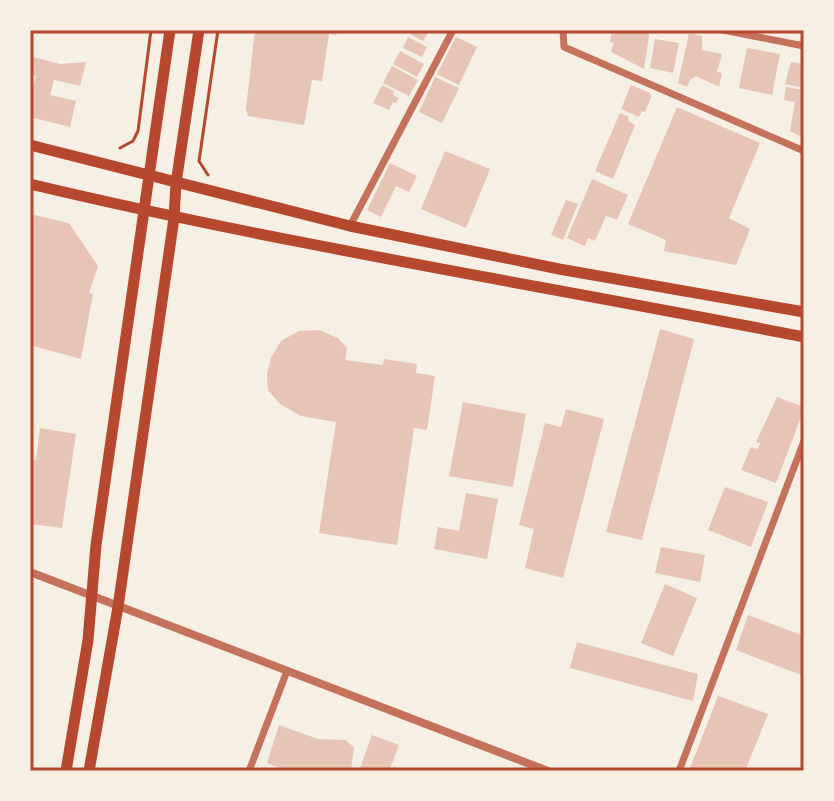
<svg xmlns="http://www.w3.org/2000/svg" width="834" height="801" font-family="Manrope,sans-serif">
  <rect width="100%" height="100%" fill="#f6efe4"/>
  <!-- building -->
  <path fill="#e6c5b7" d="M255,30H337L336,35L329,34L322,81L312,80L304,125L248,116L246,108Z
    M412,30H430L423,41L410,34Z
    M612,30H650L644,69L611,52L614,43L610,42Z
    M689,33L702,36V50L722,54L717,72L722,73L719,87L696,76L690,80L687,87L678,83Z
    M408,37L427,47L422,57L403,48Z
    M456,37L477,47L459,85L437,74Z
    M655,39L679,43L673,73L650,68Z
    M747,48L780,54L772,95L739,88Z
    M400,51L424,64L417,77L393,64Z
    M30,56L60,64L86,62L80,86L54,80L50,95L76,101L70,127L30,117V86L33,87L36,76L30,75Z
    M791,62L804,64V88L785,84Z
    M392,66L418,80L409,96L383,83Z
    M435,77L459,88L442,123L419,112Z
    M382,85L394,91L393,95L399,98L396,103L393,102L389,110L373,103Z
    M631,85L650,93L651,97L645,112L642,111L639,117L621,109Z
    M786,87L804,90L802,137L790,131L795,102L784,100Z
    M677,107L760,143L729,218L750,229L736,265L664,251L666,240L628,224Z
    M620,113L629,117L628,121L635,125L613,179L595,171Z
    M445,151L490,169L466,228L421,209Z
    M390,163L417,176L409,192L396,186L381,217L367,210Z
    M592,179L628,195L617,220L606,216L595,241L588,238L585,246L567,238Z
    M566,200L578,204L563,240L551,235Z
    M30,214L69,223L98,266L89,293L93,294L81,359L30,345Z
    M660,329L694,339L642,540L606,532Z
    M319,330L338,338L347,348L345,360L383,365L384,359L417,364L416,373L435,376L427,430L414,428L397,545L319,533L336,422L301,416L280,404L268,390L267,374L271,358L281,341L299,331Z
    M777,397L804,407V409L776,483L741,470L751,447L758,449L760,443L756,442Z
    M463,402L526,414L513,487L449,476Z
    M566,409L604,419L563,578L525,568L534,529L519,525L545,423L561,427Z
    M40,428L76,434L62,528L30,524V459L36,460Z
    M725,487L768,502L751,547L708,530Z
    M466,493L498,499L487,559L434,549L438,527L459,531Z
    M661,547L705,555L700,582L655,573Z
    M665,584L697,598L673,656L641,643Z
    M748,615L804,636V676L736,650Z
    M577,642L698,674L693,701L570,668Z
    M718,696L768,714L745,771H698L690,768Z
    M279,725L318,739L345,740L354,747L351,771H287L267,763Z
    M372,735L399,745L389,771H359Z"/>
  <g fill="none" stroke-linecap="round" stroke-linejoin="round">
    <!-- path -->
    <path stroke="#b5482f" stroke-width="3" d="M794,30L804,32
      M120,148L133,141L138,131L151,30
      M208,175L199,161L218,30"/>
    <!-- minor -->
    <path stroke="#c5725c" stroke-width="7" d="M563,30L564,47L804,151
      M723,30L804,46
      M350,226L453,30
      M249,771L287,671
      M679,771L804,441"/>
    <!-- tertiary -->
    <path stroke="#c5725c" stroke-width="8" d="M30,572L548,771"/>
    <!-- primary -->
    <path stroke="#b5482f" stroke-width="11" d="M149,176L170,30
      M176,183L199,30"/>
    <!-- trunk -->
    <path stroke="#b5482f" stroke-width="11" d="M30,145L350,226L559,269L804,312
      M30,184C286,245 546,286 804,337
      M66,771L88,640L96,545L149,176
      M89,771L118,607L174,218L176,183"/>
  </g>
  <!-- border -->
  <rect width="834" height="801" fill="none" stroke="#f6efe4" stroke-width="64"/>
  <rect x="32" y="32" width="770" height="737" fill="none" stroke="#b5482f" stroke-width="3"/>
</svg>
